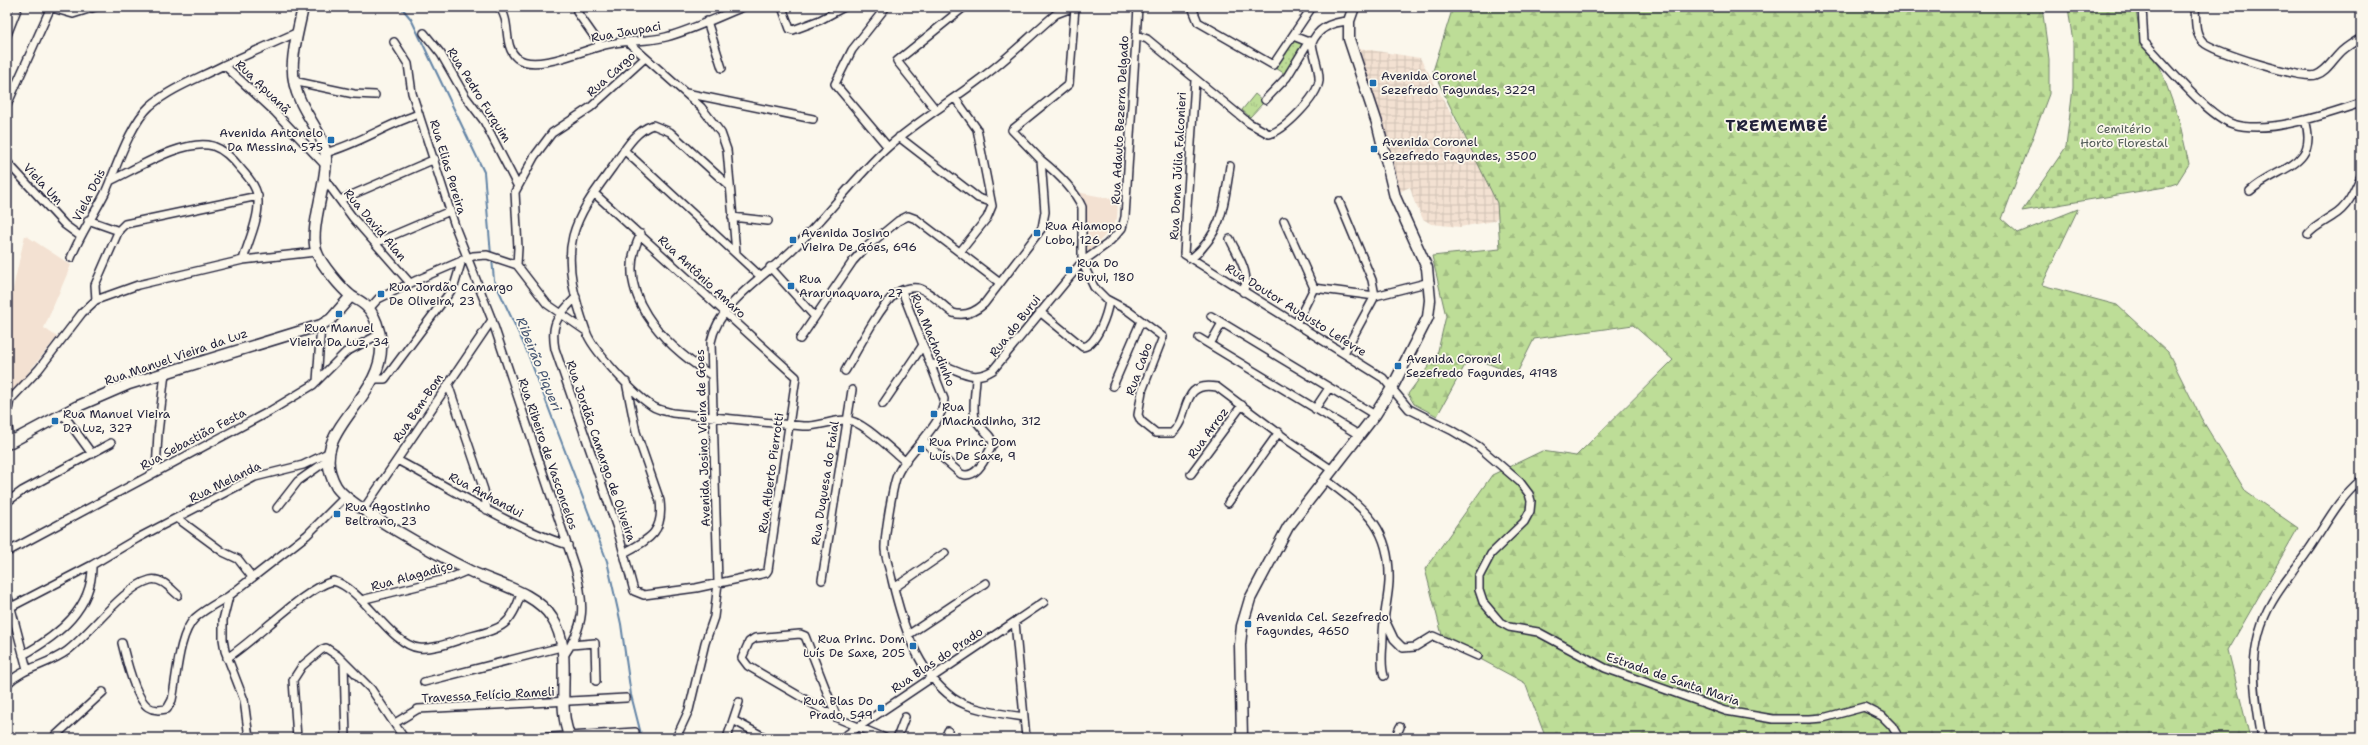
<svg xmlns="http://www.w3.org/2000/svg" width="2368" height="745" font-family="'Shantell Sans',sans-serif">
  <defs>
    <pattern id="industrial-grid" width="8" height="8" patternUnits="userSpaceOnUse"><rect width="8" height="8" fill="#f3e1d2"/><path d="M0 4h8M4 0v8" fill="none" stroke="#d0c1b5"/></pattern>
    <pattern id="grass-tufts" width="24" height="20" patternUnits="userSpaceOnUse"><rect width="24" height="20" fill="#bddd97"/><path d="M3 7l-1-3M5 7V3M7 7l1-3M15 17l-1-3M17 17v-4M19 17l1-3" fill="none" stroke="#a2bd83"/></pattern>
    <pattern id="forest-firs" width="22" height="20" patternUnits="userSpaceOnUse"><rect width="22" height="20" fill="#bddd97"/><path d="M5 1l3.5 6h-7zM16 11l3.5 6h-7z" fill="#a2bd83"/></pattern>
    <pattern id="cemetery-stones" width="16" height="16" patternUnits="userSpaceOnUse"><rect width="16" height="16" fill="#bddd97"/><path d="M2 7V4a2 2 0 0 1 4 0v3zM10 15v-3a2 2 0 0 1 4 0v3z" fill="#a2bd83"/></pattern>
    <pattern id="park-dots" width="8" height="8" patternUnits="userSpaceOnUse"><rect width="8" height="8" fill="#bddd97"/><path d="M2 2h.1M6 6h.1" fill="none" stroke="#a2bd83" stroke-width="1.8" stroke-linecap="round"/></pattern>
  </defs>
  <rect width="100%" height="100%" fill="#fbf7ec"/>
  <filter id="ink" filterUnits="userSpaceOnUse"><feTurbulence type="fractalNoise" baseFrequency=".025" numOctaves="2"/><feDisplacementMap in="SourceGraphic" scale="8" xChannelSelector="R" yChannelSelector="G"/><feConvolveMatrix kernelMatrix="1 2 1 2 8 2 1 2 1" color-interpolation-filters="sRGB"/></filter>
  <g filter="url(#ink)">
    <!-- built -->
    <path fill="#f3e1d2" d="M1077,192L1118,200L1117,218L1113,227L1090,251H1087L1086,203Z
      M25,235L71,265L44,328L57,337L7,399V306H9Z"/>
    <!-- industrial -->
    <path fill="url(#industrial-grid)" d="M1358,48L1420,58L1492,186L1500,208L1499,215L1494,221L1460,227L1431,224L1423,219L1414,201L1410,187L1399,192L1389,147Z"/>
    <!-- grass -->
    <path fill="url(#grass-tufts)" stroke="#708069" d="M1255,94L1264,102L1250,117L1242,110Z"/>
    <!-- forest -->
    <path fill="url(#forest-firs)" stroke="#708069" d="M1453,7H2042L2049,59V94L2002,219L2018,233L2078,209L2042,285L2117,305L2168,352L2201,418L2246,492L2298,528L2228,650L2250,738H1542L1545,736L1525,683L1443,639L1425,569L1492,475L1542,451L1576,456L1673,360L1633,325L1534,339L1516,375L1470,356L1437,416L1414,404L1408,394L1437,355L1446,316L1432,256L1500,249L1497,203L1433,71Z"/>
    <!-- cemetery -->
    <path fill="url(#cemetery-stones)" stroke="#708069" d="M2068,7H2135L2142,43L2160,67L2179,120L2189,164L2177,183L2165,187L2022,211L2066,147L2073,88V43Z"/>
    <!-- park -->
    <path fill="url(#park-dots)" stroke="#708069" d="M1293,38L1307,43L1287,75L1274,67Z"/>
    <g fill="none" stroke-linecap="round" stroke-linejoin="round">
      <!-- stream -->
      <path stroke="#6384a6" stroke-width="2" d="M401,7L411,19L484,172L491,255
        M492,259L494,280L526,349L607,561L621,624L631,695L642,738"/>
      <defs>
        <path id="street" d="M49,7L73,14L95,7
          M499,7C512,21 502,45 517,58C536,73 587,48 609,44C627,40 647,42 666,37C692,30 718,17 743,7
          M782,7L790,29L793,30L820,20L844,7
          M886,7L852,50L835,84L888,147
          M1192,7L1198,22L1273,65L1312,7
          M2142,7L2144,42C2165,63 2207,116 2233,124C2269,135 2327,114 2361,103
          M2195,7C2196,19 2194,33 2203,42C2213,52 2304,80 2316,75C2326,72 2332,61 2339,54C2345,47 2353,43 2361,38
          M577,12L601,46
          M707,21L722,68
          M424,33L441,54L465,96L484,121L517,185
          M7,35L18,7
          M1136,35L1147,39L1249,123L1269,134C1284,131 1317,97 1319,81C1320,69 1313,55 1312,43C1318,27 1333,22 1349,21
          M1293,36L1311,43
          M394,42L408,64L412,93L456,229L492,320L575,568C585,604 586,625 563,657
          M629,43L701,107L721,133L727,150L736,253
          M224,65L298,32
          M1195,80L1184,254L1383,378L1409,409L1451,430L1478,446L1520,482L1529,494L1531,501L1530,511L1524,522L1491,554L1479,577V590L1483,602L1500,622L1509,627L1538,632L1605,668L1726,711L1773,719H1810L1823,718L1864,707L1882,716L1892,726L1899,738
          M293,81L354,94L375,95
          M686,93L813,119
          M955,98L977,129L992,206L987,218L960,252
          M1265,100L1287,77L1309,41
          M7,105L51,7
          M936,110L897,61L964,7
          M899,137L978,198L991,202
          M624,150L760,276
          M325,153C359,144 387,124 419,114
          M1041,160L1012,130L1069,84L1075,7
          M7,162L65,225L80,236
          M325,180L353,218L410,283
          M110,181C136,169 184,138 213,146C225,150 234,160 241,169C250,179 259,190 258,204C258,222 248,242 243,260
          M728,185L670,132L653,125C634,131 623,153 612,168C596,190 580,210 573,236C565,268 576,302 586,331C591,349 636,396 652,406C658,410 665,411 672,413L803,426C818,427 831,420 846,420C861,419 893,452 906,462
          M2250,191C2277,166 2320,168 2305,120
          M340,200L435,159
          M1339,201L1372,280L1375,296L1344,353
          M732,217L768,221
          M88,220L119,231
          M1284,221L1314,288L1296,324
          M641,234C610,292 665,346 711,375
          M2308,234C2315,226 2324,222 2333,216C2348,207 2354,192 2361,176
          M1230,239C1237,255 1252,274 1243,292
          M375,243L450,211
          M71,258C80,234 94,215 105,193C116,169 130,124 150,106C171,88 199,78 224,65L275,112L326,166
          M1192,258C1223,232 1224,204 1230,166
          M517,265L518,248L515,192L534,157L552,133L591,107L645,58
          M770,267L815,317
          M1314,288L1375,296L1430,282
          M902,291L944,399C943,428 905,452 896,478C892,491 884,538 885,550C886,560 890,570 892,580C902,622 916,671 953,698C969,710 1004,714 1024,717
          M576,297C559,316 550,321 555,349L617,528L634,591L644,595L696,588L766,573L768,570L796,377L594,193
          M96,300L95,285L119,230L125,224L258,196
          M369,309L378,299L417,280L473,256L487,255L517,265L547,304L586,331
          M1040,312L1083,347C1097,345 1107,314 1109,301
          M1211,316L1375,415
          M1199,338L1359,435
          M800,339L853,261L864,249L898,221L908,216L916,219L1000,283
          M1210,344L1222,323
          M930,364C956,363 968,386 993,370L1082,262L1107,244L1116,235L1122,228L1125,217L1138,7
          M845,371C857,351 878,309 895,294C901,289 911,287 918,288C930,291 943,306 953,313C965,317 975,312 984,304L1042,228L1045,212L1041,160C1056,172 1074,189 1082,207V262L1094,287L1106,299L1127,310L1163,337L1142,391L1138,415L1141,421L1156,433H1172C1191,417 1179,380 1217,387L1289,441L1332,470
          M374,379H385L450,292L455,283L462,260
          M317,381L321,325
          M448,384L484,490L487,510
          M1113,386L1141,321
          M883,404L923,345
          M1315,409L1329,388
          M63,414L92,454
          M7,415L10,400L39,369L82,313L96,300L138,285L243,260L316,252
          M7,416L10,443
          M922,440L961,474C978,480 986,456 993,444C992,434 978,428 975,418C972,406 976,389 976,377
          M397,460C453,489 507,526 568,545
          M156,471L158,433L165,373
          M1191,474L1242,405
          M1325,479C1364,509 1391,526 1389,582C1388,600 1383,617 1383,636C1383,650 1380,663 1384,676
          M7,502L22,491L111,443
          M1228,503L1279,432
          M277,508L298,481L328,460
          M363,510L492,320
          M177,518L223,552L238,559L252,577
          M7,552L270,411L313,385L346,352L380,334
          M624,553C649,539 664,533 660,501L636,432L626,382
          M822,580L852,390
          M894,588L945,553
          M7,593L27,669
          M361,600L450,578L469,570
          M11,607L92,565
          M1385,620L1394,639L1403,648L1415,647L1433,636L1478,656
          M1015,622L1026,738
          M908,635L986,583
          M122,643C126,659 135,698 148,707C154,711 160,710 167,709L172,700C177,677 178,635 195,618C205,609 217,603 229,596
          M571,645L595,643L596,681
          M23,655C59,635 93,608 92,565L138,538L255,477L303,465L328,453
          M227,658C258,638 302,590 333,581C362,587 390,645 419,648C435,650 456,640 472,636C503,628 511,625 521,594
          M344,663L346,738
          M424,682L561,647
          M7,684C24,667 48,665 67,651C91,633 123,587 150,580C161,577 171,589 178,595
          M837,718L805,636L800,634L755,638L749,642L742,658L748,666L837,718L885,738
          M733,720L766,738
          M395,723L418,709L626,698
          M53,738L103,692
          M249,738L244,700L225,651L223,639V620L229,596L307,535L345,497
          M297,738L293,680L302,666L321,650L326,648L338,656L371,689L404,738
          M535,738L635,732
          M676,738L689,710L705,643L714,617L718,583L711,342C718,304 765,276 791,251C826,218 853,179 888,147C917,121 950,102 980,79C1005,61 1026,40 1049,20L1056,14L1074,7
          M727,738L739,702
          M842,738L1044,602
          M897,738L905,717
          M945,738L948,731
          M1395,738L1400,727
          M2262,738C2254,691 2246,646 2272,602C2283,583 2298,566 2310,548C2326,524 2339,498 2361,480"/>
        <path id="secondary" d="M303,7C297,39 285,69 300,100C308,119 325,137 326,158C327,184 308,231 317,253C321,264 341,288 351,296C355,299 361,301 366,306C375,314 380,331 381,343C385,401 304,431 336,486C347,506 446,559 470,571C496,584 536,592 552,618C575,653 554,700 570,738
          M7,444L76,407L129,384L321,325L331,319L351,296
          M1242,738L1240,645L1242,626L1250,599L1288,527L1375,415L1392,388L1428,317L1430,300L1427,268L1395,197L1378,126L1349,39V21L1354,7"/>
      </defs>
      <!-- street casing -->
      <use href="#street" stroke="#22223b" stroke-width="10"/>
      <!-- secondary casing -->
      <use href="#secondary" stroke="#22223b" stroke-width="13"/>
      <!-- street -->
      <use href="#street" stroke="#fbf7ec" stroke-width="7"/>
      <!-- secondary -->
      <use href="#secondary" stroke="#fbf7ec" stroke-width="10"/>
    </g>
  </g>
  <!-- markers -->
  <g fill="#1f6fb2" stroke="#fbf7ec" stroke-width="1.5">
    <rect x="1369" y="79" width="8" height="8" rx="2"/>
    <rect x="327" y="136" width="8" height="8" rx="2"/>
    <rect x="1370" y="145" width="8" height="8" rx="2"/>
    <rect x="1033" y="229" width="8" height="8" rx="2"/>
    <rect x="789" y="236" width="8" height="8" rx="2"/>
    <rect x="1065" y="266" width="8" height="8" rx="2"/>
    <rect x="787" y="282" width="8" height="8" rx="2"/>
    <rect x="377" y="290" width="8" height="8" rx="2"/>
    <rect x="335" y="310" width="8" height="8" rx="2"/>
    <rect x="1394" y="362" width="8" height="8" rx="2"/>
    <rect x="930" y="410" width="8" height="8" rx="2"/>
    <rect x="51" y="417" width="8" height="8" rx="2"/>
    <rect x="917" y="445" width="8" height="8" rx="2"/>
    <rect x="333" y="510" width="8" height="8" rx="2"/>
    <rect x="1244" y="620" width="8" height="8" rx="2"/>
    <rect x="909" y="642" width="8" height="8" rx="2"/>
    <rect x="877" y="704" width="8" height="8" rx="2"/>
  </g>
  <g text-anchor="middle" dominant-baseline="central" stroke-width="3.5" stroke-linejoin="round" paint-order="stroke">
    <!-- street labels -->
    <g font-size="12" fill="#22223b" stroke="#fbf7ec">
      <text transform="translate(626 32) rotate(-10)">Rua Jaupaci</text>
      <text transform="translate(611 74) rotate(-42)">Rua Cargo</text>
      <text transform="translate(263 87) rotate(44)">Rua Apuanã</text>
      <text transform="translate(479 95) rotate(58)">Rua Pedro Furquim</text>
      <text transform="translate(1120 120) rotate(-87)">Rua Adauto Bezerra Delgado</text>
      <text transform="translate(1178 166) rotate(-87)">Rua Dona Júlia Falconieri</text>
      <text transform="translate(448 167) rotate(73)">Rua Elias Pereira</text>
      <text transform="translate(43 184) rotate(47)">Viela Um</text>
      <text transform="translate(89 195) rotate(-63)">Viela Dois</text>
      <text transform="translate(375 225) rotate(50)">Rua David Alan</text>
      <text transform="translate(702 277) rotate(43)">Rua Antônio Amaro</text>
      <text transform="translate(1296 310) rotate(32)">Rua Doutor Augusto Lefevre</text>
      <text transform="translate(1015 326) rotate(-52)">Rua do Burui</text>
      <text transform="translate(933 340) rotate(68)">Rua Machadinho</text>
      <text transform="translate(176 357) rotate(-19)">Rua Manuel Vieira da Luz</text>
      <text transform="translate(1139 369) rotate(-70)">Rua Cabo</text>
      <text transform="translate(418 408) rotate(-56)">Rua Bem-Bom</text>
      <text transform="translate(1208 433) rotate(-54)">Rua Arroz</text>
      <text transform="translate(703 438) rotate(-92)">Avenida Josino Vieira de Goes</text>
      <text transform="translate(193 439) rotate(-28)">Rua Sebastião Festa</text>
      <text transform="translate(601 451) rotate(71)">Rua Jordão Camargo de Oliveira</text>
      <text transform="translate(548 454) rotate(71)">Rua Ribeiro de Vasconcelos</text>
      <text transform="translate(771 473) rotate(-82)">Rua Alberto Pierrotti</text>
      <text transform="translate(225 482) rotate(-26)">Rua Melanda</text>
      <text transform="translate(825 483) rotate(-81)">Rua Duquesa do Faial</text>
      <text transform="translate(486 495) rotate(28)">Rua Anhandui</text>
      <text transform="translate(412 576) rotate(-15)">Rua Alagadiço</text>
      <text transform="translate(937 660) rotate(-34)">Rua Blas do Prado</text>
      <text transform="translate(1673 679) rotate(19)">Estrada de Santa Maria</text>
      <text transform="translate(488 695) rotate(-3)">Travessa Felício Rameli</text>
    </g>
    <!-- poi labels -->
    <g font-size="12" fill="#22223b" stroke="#fbf7ec" text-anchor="start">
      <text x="1381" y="76">Avenida Coronel<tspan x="1381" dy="14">Sezefredo Fagundes, 3229</tspan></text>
      <text x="323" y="133" text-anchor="end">Avenida Antonelo<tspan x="323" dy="14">Da Messina, 575</tspan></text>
      <text x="1382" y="142">Avenida Coronel<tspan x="1382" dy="14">Sezefredo Fagundes, 3500</tspan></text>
      <text x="1045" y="226">Rua Aiamopo<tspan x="1045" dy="14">Lobo, 126</tspan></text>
      <text x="801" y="233">Avenida Josino<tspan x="801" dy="14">Vieira De Góes, 696</tspan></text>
      <text x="1077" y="263">Rua Do<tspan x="1077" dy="14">Burui, 180</tspan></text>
      <text x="799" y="279">Rua<tspan x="799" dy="14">Ararunaquara, 27</tspan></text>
      <text x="389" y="287">Rua Jordão Camargo<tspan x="389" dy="14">De Oliveira, 23</tspan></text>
      <text x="339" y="328" text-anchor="middle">Rua Manuel<tspan x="339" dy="14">Vieira Da Luz, 34</tspan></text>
      <text x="1406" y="359">Avenida Coronel<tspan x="1406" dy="14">Sezefredo Fagundes, 4198</tspan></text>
      <text x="942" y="407">Rua<tspan x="942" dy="14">Machadinho, 312</tspan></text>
      <text x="63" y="414">Rua Manuel Vieira<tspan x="63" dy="14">Da Luz, 327</tspan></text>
      <text x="929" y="442">Rua Princ. Dom<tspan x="929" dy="14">Luís De Saxe, 9</tspan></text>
      <text x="345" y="507">Rua Agostinho<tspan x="345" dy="14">Beltrano, 23</tspan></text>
      <text x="1256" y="617">Avenida Cel. Sezefredo<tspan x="1256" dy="14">Fagundes, 4650</tspan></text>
      <text x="905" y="639" text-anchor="end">Rua Princ. Dom<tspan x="905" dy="14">Luís De Saxe, 205</tspan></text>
      <text x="873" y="701" text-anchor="end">Rua Blas Do<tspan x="873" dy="14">Prado, 549</tspan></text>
    </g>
    <!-- park labels -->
    <g font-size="12" fill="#505a57" stroke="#fbf7ec">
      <text x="2124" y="129">Cemitério<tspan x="2124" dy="14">Horto Florestal</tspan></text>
    </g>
    <!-- water labels -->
    <g font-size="13" font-style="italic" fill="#435370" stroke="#fbf7ec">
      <text transform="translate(539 364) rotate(68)">Ribeirão Piqueri</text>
    </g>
    <!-- district labels -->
    <g font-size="16" font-weight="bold" letter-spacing="1" fill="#22223b" stroke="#fbf7ec">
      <text x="1777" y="125">TREMEMBÉ</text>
    </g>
  </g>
  <!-- margin -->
  <rect width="2368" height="745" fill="none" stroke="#fbf7ec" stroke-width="24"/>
  <rect x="12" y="12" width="2344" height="721" fill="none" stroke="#22223b" stroke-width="1.5" filter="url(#ink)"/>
</svg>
